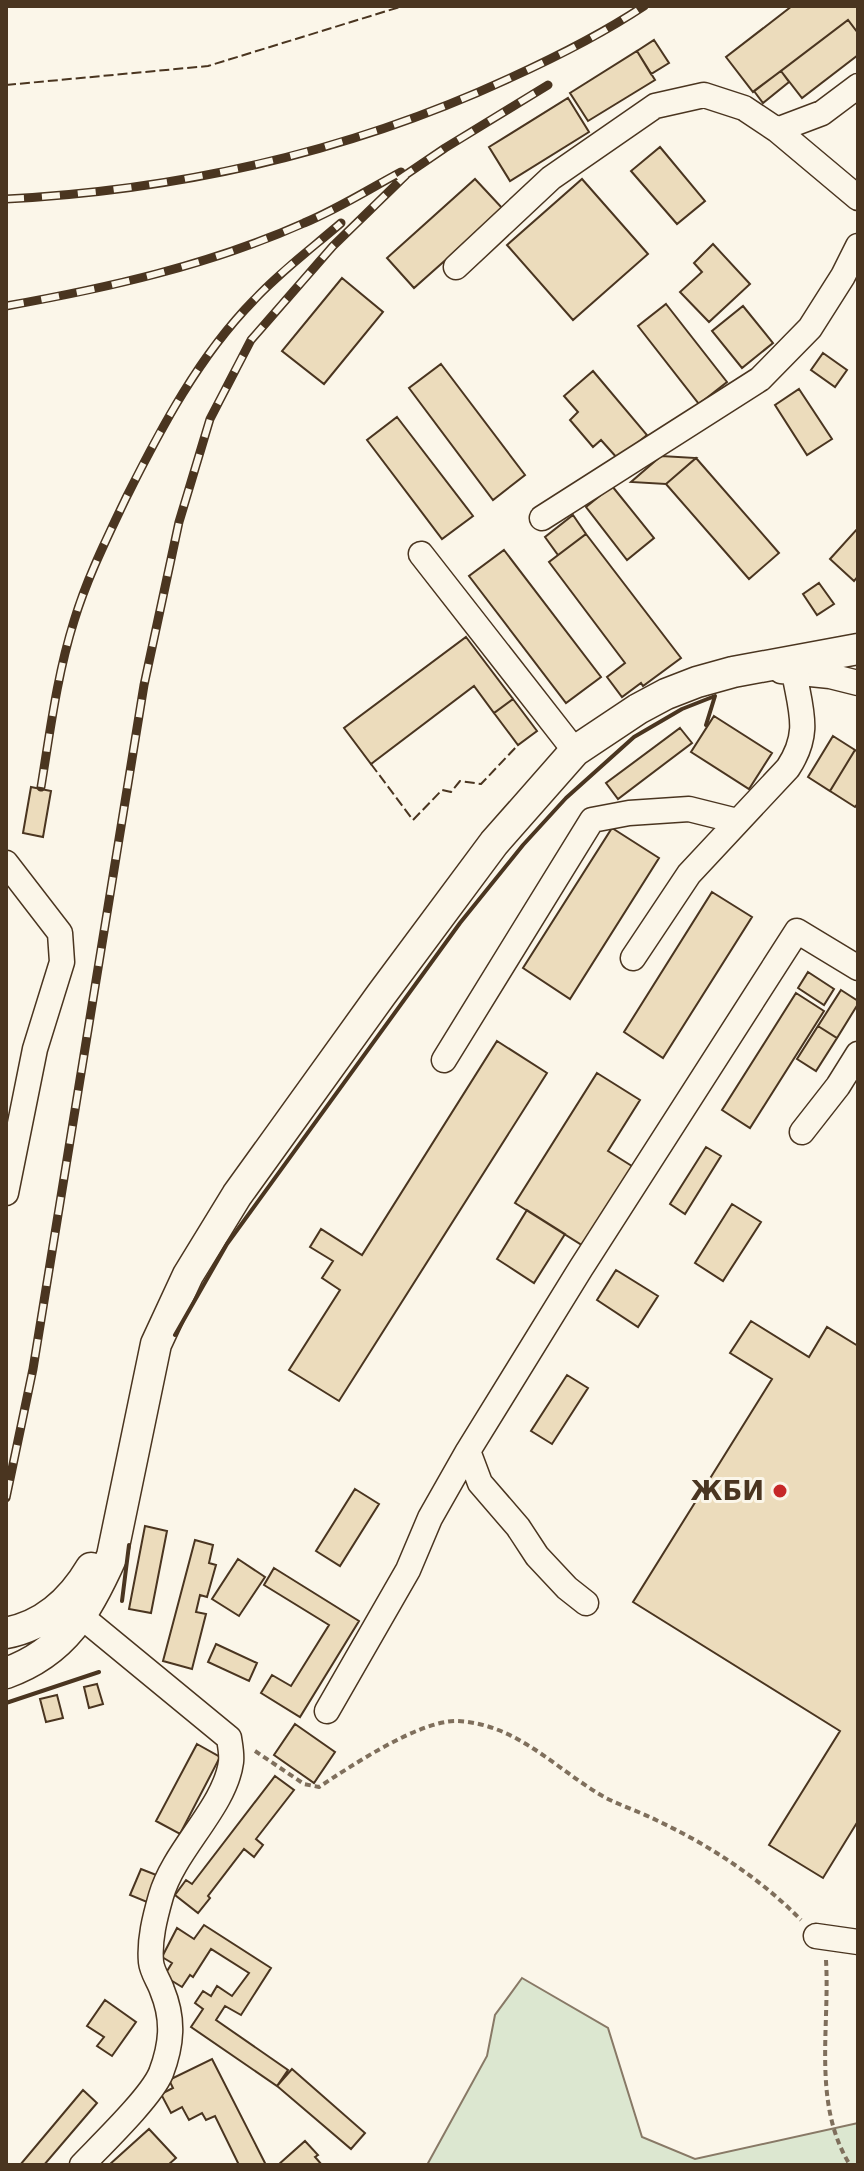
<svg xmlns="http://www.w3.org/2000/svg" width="864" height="2171" font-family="'DejaVu Sans',sans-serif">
  <rect width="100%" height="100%" fill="#fbf6e9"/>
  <!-- green -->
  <path fill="#dce7d0" stroke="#887966" stroke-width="2" d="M522,1978L608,2028L642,2137L695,2159L858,2123V2165H427L487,2056L495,2015Z"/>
  <!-- building -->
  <path fill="#ecdcbc" stroke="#4a3520" stroke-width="2" d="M792,6H858V33L848,20L753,92L726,57Z
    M848,20L858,33V55L802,98L781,71Z
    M654,40L669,63L651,74L637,51Z
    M637,51L655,80L588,121L570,93Z
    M781,71L789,82L763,103L754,91Z
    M568,98L589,132L510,181L489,147Z
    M660,147L705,201L677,224L631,171Z
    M475,179L503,209L414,288L387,258Z
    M582,179L648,254L573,320L507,245Z
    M713,244L750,284L709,322L680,292L702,272L694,263Z
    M342,278L383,312L324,384L282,351Z
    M666,304L727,382L699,404L638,326Z
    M743,306L773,343L742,368L712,331Z
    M823,353L847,370L835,387L811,370Z
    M441,364L525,475L493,500L409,388Z
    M593,371L647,435L618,459L601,440L593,447L570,420L578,412L564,396Z
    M799,389L832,439L807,455L775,405Z
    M397,417L473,516L442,539L367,440Z
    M661,456L696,458L666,484L631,482Z
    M696,458L779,553L749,579L666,484Z
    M612,486L654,538L627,560L586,507Z
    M573,515L586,534L558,555L545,537Z
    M858,528V576L854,581L830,559Z
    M586,534L681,658L643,686L641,683L622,697L607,677L625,663L549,562Z
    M504,550L601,677L566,703L469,576Z
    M819,583L834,604L817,615L803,594Z
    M466,637L513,699L494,713L474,686L371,764L344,728Z
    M513,699L537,731L518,745L494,713Z
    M714,716L772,753L749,789L691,752Z
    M680,728L692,743L618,799L606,783Z
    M833,736L855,750L830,791L808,777Z
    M855,750L858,752V803L855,807L830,791Z
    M31,787L51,791L43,837L23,833Z
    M612,828L659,858L570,999L523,968Z
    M712,892L752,917L663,1058L624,1032Z
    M808,972L834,989L824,1005L798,988Z
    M841,990L858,1001V1004L837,1038L818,1026Z
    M796,993L824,1011L750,1128L722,1110Z
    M818,1026L837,1038L816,1071L797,1059Z
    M497,1041L547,1073L339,1401L289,1370L340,1290L322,1278L333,1261L310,1247L321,1229L362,1255Z
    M597,1073L640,1100L608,1151L635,1168L585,1247L515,1203Z
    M706,1147L721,1156L685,1214L670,1204Z
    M732,1204L761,1222L723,1281L695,1263Z
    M527,1210L565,1234L534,1283L497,1259Z
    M616,1270L658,1296L638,1327L597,1300Z
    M751,1321L809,1357L827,1327L858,1346V1821L823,1878L769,1845L840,1731L633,1602L772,1379L730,1353Z
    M567,1375L588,1388L552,1444L531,1431Z
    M355,1489L379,1504L340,1566L316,1551Z
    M145,1526L167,1531L151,1613L129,1609Z
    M195,1540L213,1545L209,1563L216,1565L207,1597L200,1595L196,1612L206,1614L192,1669L163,1661Z
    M238,1559L265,1577L239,1616L212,1599Z
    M274,1568L359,1621L300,1717L261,1693L272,1675L291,1686L329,1625L264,1585Z
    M216,1644L257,1663L249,1681L208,1662Z
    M97,1684L103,1704L89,1708L84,1687Z
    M57,1695L63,1718L46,1722L40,1699Z
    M295,1724L335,1752L314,1783L274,1755Z
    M197,1744L220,1757L180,1834L156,1821Z
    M275,1776L294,1790L256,1839L263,1845L254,1857L244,1849L208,1896L210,1898L198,1913L175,1895L186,1880L192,1884Z
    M141,1869L159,1876L147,1902L130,1895Z
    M204,1925L271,1968L241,2015L225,2006L216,2020L288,2070L277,2086L191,2027L203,2009L195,2003L203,1991L211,1996L217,1986L232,1996L249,1973L211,1949L193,1977L190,1975L182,1987L164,1976L172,1963L162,1957L177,1928L194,1939Z
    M105,2000L136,2022L112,2056L97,2046L104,2037L87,2026Z
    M212,2059L266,2165H239L215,2116L206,2120L202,2113L189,2120L182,2107L171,2113L161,2094L173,2088L169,2080Z
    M292,2069L365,2133L351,2149L277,2086Z
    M83,2090L97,2103L44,2165H20Z
    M149,2129L176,2158L168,2165H109Z
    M305,2141L318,2155L315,2157L322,2165H278Z"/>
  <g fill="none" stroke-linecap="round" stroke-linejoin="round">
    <defs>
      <path id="minor" d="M777,130L822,113L858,86
        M456,267L551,178L655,106L704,95L744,108L777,130L858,198
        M542,518L760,379L810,328L843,276L858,246
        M421,554L575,751
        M781,671L830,676L858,683
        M6,863L60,933L62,962L35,1049L6,1193
        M633,958L689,874L788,768C811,733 801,712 794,672
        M444,1060L592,820L629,813L689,809L737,821
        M802,1132L838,1086L858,1054
        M468,1451L480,1483L518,1527L537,1556L567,1588L586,1603
        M327,1711L408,1570L430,1518L468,1451L581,1268L797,931L858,968
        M816,1936L858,1942
        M82,2165C102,2144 151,2097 161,2073C172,2044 174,2019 162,1990C159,1981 152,1972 151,1962C149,1940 155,1917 161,1896C174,1850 225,1807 231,1762C232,1754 230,1745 229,1738L82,1617"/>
      <path id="major" d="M6,1633C44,1626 72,1600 91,1568
        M6,1673C65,1652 88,1610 112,1556L156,1344L188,1275L237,1195L381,995L494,843L575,751L638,709L666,694L697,682L733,672L858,649"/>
    </defs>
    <!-- minor casing -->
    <use href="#minor" stroke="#4a3520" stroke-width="27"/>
    <!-- major casing -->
    <use href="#major" stroke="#4a3520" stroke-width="33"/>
    <!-- path -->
    <path stroke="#7f6f5c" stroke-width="4" stroke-dasharray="6 4" stroke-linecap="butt" d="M255,1751L304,1784L319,1787C351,1766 418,1721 456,1721C517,1723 556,1770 606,1798C622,1806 640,1812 656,1820C709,1845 760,1878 801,1920
      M826,1960C830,2028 812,2104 850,2165"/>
    <!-- minor -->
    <use href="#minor" stroke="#fbf6e9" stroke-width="24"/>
    <!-- major -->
    <use href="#major" stroke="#fbf6e9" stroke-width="30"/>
    <defs>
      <path id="rail" d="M398,180L445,148L548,85
        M6,199C180,190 352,151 510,78C556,57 602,34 644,6
        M6,306C107,288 210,265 304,223C338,209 369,189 401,172
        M41,787C50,732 57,675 74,621C87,578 107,538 126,498C161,428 199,356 254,300C280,272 312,248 341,223
        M6,1498L33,1369L144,685L179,522L210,419L251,340L333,246L406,175"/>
    </defs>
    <!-- rail casing -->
    <use href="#rail" stroke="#4a3520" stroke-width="9"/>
    <!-- rail -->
    <use href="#rail" stroke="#fbf6e9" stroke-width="6" stroke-dasharray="18" stroke-linecap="butt"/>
    <!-- fence -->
    <path stroke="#4a3520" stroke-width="2" stroke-dasharray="10 4" stroke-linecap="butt" d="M6,85L208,66L403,6
      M371,764L413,820L442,790L451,792L460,781L481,784L518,745"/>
    <!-- wall -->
    <path stroke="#4a3520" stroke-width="4" d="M175,1335L227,1244L460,923L523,845L566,798L634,737L682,709L715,696L706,725
      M122,1601L129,1545
      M6,1703L99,1672"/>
  </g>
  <!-- markers -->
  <circle fill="#c62828" stroke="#fbf6e9" stroke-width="3" cx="780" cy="1491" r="8"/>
  <g text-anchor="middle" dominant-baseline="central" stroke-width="6" stroke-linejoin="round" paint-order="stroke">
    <!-- poi labels -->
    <g font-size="26" font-weight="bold" fill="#4a3520" stroke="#fbf6e9" text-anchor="end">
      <text x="764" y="1491">ЖБИ</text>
    </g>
  </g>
  <!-- border -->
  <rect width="864" height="2171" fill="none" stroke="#4a3520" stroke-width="16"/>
</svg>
